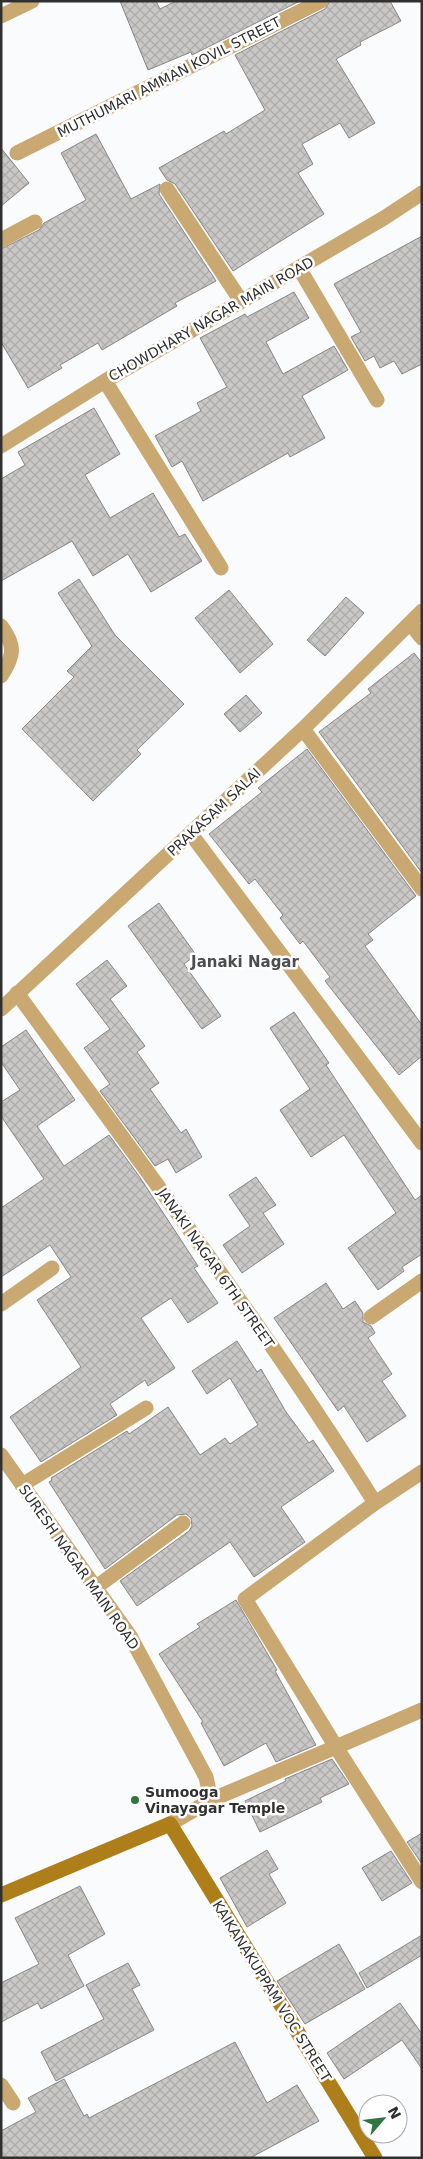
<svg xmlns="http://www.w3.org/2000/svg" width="423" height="2159" font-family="'DejaVu Sans',sans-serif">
  <defs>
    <pattern id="building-cross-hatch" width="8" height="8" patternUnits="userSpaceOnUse" patternTransform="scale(1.25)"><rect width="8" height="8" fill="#c9c8c6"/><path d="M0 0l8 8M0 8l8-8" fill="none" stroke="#adacab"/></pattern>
  </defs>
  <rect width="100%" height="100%" fill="#fafbfc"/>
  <!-- building -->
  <path fill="url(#building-cross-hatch)" stroke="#888786" d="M120,1H156L160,9L176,1H300L192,55L191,52L148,70Z
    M330,1H390L401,21L360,42L361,45L336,59L375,123L349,138L340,123L302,144L313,164L298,173L324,214L233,271L175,184L167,180L159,168L224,131L226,134L265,110L235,55L325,9Z
    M96,134L131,199L160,184L159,194L216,281L175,303L177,306L102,350L98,343L60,365L62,368L28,388L1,342V249L39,230L44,223L86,200L61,153Z
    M1,148L29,183L1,206Z
    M422,236V364L402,374L394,361L380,368L374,356L365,361L351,337L361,332L334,284Z
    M294,292L309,318L266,342L283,374L334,346L348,370L302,396L325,438L290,457L288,453L203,501L182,461L172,467L155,436L201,411L197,403L227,387L200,338L245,314L247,317Z
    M94,408L120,454L85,475L110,518L153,493L179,537L185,534L202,561L151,592L128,554L93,576L72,541L1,581V479L25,465L18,452Z
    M79,579L115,635L184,704L137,750L141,754L93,801L22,729L74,677L67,671L92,646L58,593Z
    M229,590L273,644L240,673L195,618Z
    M346,597L364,613L325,656L307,640Z
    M414,653L422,663V873L319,732L371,693L368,689Z
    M246,695L262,713L240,732L224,714Z
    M307,749L416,896L368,934L373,940L365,946L422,1025V1056L399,1075L325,981L330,977L303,941L300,944L280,918L283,915L255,879L249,884L209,834L262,792L258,788Z
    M159,903L196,955L184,964L221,1016L202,1029L128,926Z
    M107,960L127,986L110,999L145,1046L137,1052L159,1083L150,1089L181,1133L186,1129L202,1157L176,1173L168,1159L155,1166L100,1091L110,1084L84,1048L110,1029L76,984Z
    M294,1012L329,1063L326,1065L415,1200L422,1195V1254L402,1267L404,1271L378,1290L348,1248L396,1213L344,1135L311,1157L280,1110L310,1089L270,1028Z
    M26,1030L75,1100L37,1126L64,1166L109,1135L139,1176L198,1266L194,1268L218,1303L188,1323L171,1298L141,1318L175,1368L148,1386L145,1380L110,1404L117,1415L41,1462L10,1417L81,1367L37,1300L71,1277L50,1245L1,1277V1208L44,1179L1,1116V1102L20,1090L1,1062V1047Z
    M256,1177L276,1205L263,1213L284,1244L242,1273L223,1245L250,1226L229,1195Z
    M326,1283L343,1309L355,1301L363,1313V1322L371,1326L375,1333L368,1338L392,1374L382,1381L406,1416L367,1442L344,1406L338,1411L274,1318Z
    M237,1341L257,1372L261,1369L286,1412L309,1443L313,1440L334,1471L281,1507L305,1542L254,1577L230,1542L137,1606L120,1581L189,1531L192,1526L191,1518L186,1514L177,1515L105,1569L49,1482L52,1480L51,1478L127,1431L129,1434L168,1407L200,1455L225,1438L230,1444L258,1425L230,1378L207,1394L192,1371Z
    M236,1600L277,1670L275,1671L316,1745L276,1762L266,1743L224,1766L201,1723L203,1722L159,1654L200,1627L197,1624Z
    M332,1759L349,1784L320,1798L322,1802L260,1832L245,1801L286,1781L285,1779Z
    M422,1833V1864L407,1842Z
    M267,1850L278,1869L269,1874L286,1903L247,1927L220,1878Z
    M391,1851L412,1883L382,1901L362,1868Z
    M80,1886L105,1934L68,1955L84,1986L41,2009L38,2003L1,2022V1983L39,1964L15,1918Z
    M422,1935V1955L367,1988L359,1973Z
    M339,1944L365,1989L305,2024L277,1981Z
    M128,1963L140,1985L132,1989L154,2030L56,2081L41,2052L104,2019L86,1985Z
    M400,2003L422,2034V2069L402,2040L344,2079L327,2053Z
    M235,2042L267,2103L297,2085L319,2121L250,2158H1V2131L36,2112L28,2098L64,2079L84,2116L87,2114L89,2118Z"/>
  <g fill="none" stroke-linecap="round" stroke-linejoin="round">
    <!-- street -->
    <path stroke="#c9a872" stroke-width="15" d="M1,16L32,1
      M17,153L321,1
      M167,189L241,301
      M1,240L35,222
      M299,268L377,400
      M105,381L221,568
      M1,446L105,381L384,218L422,193
      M410,623L422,638
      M1,626C16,646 14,656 1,676
      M303,729L422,889
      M191,834L422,1143
      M17,993C139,1161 265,1327 375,1503L422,1472
      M1,1009L303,729L422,611
      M1,1304L52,1268
      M371,1317L422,1281
      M1,1455L130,1636L206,1777L211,1800L170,1824
      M22,1485L146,1408
      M375,1503L245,1599L336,1747L422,1710
      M95,1588L183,1523
      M211,1800L336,1747L422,1882
      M1,2085L13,2103"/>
    <!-- secondary -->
    <path stroke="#ae7e1a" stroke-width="15" d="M1,1895L170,1824L375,2158"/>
  </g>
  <!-- markers -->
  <circle fill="#2f7642" stroke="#fff" stroke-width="2" cx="135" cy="1800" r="5"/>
  <g text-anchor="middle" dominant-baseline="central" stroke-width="5" stroke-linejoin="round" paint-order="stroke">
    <!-- street labels -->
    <g font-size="14" fill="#303031" stroke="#fff">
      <text transform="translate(169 77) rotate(-27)">MUTHUMARI AMMAN KOVIL STREET</text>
      <text transform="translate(211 319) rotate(-30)">CHOWDHARY NAGAR MAIN ROAD</text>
      <text transform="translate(214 812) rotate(-43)">PRAKASAM SALAI</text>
      <text transform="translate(216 1268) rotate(55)">JANAKI NAGAR 6TH STREET</text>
      <text transform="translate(79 1567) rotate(55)">SURESH NAGAR MAIN ROAD</text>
      <text transform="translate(272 1991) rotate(58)">KAIKANAKUPPAM VOC STREET</text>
    </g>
    <!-- poi labels -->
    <g font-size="14" font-weight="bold" fill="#303031" stroke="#fff" text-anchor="start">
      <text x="145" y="1792">Sumooga<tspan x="145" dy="16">Vinayagar Temple</tspan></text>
    </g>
    <!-- neighbourhood labels -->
    <g font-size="15" font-weight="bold" fill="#4c4d4e" stroke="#fff">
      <text x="245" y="962">Janaki Nagar</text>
    </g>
  </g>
  <!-- border -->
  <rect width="423" height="2159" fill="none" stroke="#303031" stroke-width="5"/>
  <!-- north arrow -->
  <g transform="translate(383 2119) rotate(62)"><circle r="24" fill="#ffffff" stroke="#acacad"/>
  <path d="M0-4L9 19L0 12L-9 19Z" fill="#2f7642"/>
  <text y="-8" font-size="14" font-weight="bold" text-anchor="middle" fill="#303031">N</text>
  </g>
</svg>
